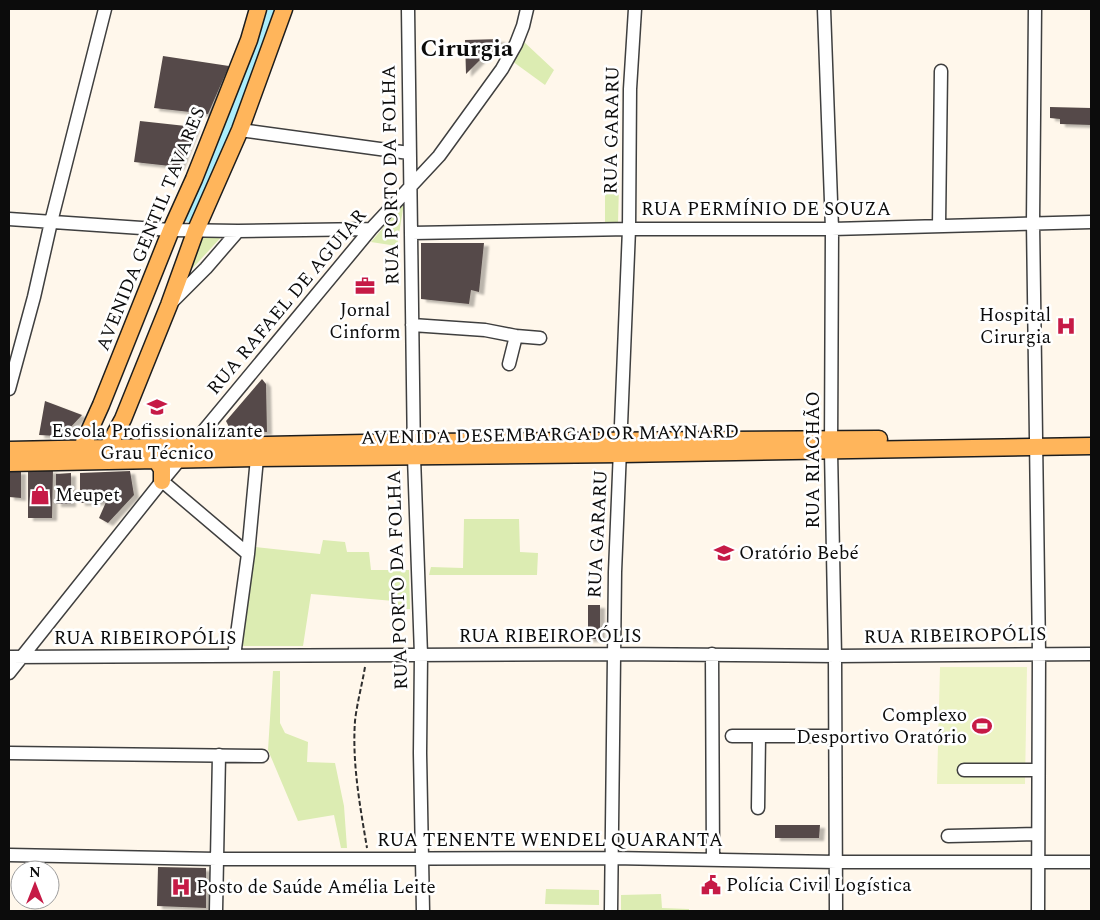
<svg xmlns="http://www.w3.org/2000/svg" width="1100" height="920" font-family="Spectral,serif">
  <defs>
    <filter id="shadow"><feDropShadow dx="5" dy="3" stdDeviation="1" flood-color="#0004"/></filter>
  </defs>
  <rect width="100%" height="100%" fill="#fff7eb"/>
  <!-- green -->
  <path fill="#dcecb2" d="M523,41L554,70L545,85L512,61Z
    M605,185H619L618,223L605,224Z
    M404,203L397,246L371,242Z
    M199,233H225L178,284Z
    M464,519H519L520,552L538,553L537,575H429L431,567L463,568Z
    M323,540L345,542L347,552H369L371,570H409L410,609H394V601L311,594L303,646H242L255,547L320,554Z
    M273,671H280V723L285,733L308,742L307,762L335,763L344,806L347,848H341L334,815L298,821L268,750Z
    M546,889L599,890V905L545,904Z
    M661,894L662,908L689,909V911H621V895Z"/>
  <!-- pitch -->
  <path fill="#ecf3c4" d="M940,667H1027L1025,784H937Z"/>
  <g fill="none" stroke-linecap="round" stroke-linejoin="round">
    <!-- canal -->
    <path stroke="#abedfb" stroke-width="11" d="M190,217L274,9"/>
  </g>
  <!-- building -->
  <path fill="#554a48" filter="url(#shadow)" d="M501,39L466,74L465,40Z
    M163,56L229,66L208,114L154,108Z
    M1050,107L1091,108V125L1060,124V119L1050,118Z
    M140,121L195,127L179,167L134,162Z
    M421,243H484L479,292L471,290L469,304L421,299Z
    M262,379L266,384L267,432H237L230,429L226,421Z
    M45,401L82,415L69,429L57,436L39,435Z
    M53,470L52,518H28V471Z
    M9,471H21V498L9,497Z
    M130,471L134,495L108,523L99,518L106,502L80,503V473Z
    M71,473V504H56V474Z
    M588,605H600V639H588Z
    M775,825H820L819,838H775Z
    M158,867L206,868V908L157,906Z"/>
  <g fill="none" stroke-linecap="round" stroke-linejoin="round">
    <defs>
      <path id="minor" d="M408,9L414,457L421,655L420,753L423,911
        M824,9L832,229L831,451L835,656L836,911
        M1035,9L1033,222L1039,654L1038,911
        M240,130L409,153
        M9,219L171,230L238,231L371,229
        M939,225L941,71
        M412,233L629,229H832L1091,222
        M171,303L206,268L238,231
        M412,325L485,330L516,336L540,338
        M509,364L516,336
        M9,389L34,297L51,222L105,9
        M162,481L248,554
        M712,654L713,859
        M234,656L248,554L257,458
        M9,657L613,654L835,656L1091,654
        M9,673L162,481L371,229L439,156L502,69L516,44L523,26L527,9
        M732,736H834
        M9,753L262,756
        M964,770H1038
        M758,808L759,736
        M948,836L1037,834
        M9,855L216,859L612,858L836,862H1091
        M216,911L219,755
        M611,911L615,572L629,229L630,89L635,9"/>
      <path id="major" d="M9,450L414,442L879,439
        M78,456L101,405L171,230L194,179L249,40L258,9
        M103,456L123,419L169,305L196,230L240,130L284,9
        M156,460L162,469V481
        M9,463L257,458L621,454L1091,446"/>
    </defs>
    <!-- minor casing -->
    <use href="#minor" stroke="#3f3f3f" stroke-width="15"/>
    <!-- major casing -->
    <use href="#major" stroke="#1d1d1d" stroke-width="19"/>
    <!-- path -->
    <path stroke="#2e2e2e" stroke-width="2" stroke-dasharray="5 2.5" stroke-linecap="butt" d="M365,667C362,685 357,703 355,721C352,763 360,806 367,848"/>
    <!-- minor -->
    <use href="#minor" stroke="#fff" stroke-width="12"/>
    <!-- major -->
    <use href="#major" stroke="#ffb55b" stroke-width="16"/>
  </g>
  <!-- icons -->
  <defs>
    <symbol id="office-bare" viewBox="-9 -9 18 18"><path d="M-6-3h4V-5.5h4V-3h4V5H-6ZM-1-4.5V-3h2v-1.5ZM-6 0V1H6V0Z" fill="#c61a46" stroke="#fff" stroke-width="2.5" paint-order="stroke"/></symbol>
    <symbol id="hospital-bare" viewBox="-9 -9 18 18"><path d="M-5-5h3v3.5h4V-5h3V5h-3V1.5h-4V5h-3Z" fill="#c61a46" stroke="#fff" stroke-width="2.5" paint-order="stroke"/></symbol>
    <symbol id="school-bare" viewBox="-9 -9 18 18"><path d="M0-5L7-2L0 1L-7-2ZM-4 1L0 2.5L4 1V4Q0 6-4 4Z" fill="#c61a46" stroke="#fff" stroke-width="2.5" paint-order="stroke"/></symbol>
    <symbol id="shop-bare" viewBox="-9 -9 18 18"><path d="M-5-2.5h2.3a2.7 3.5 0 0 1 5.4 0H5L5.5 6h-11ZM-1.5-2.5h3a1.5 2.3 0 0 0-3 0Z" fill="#c61a46" stroke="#fff" stroke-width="2.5" paint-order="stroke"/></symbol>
    <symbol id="stadium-bare" viewBox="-9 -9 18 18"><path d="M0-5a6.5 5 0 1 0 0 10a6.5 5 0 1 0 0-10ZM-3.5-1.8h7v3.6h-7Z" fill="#c61a46" stroke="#fff" stroke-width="2.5" paint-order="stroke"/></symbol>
    <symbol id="civic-bare" viewBox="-9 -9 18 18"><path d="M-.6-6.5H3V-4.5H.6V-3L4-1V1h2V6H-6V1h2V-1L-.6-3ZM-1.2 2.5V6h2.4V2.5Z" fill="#c61a46" stroke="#fff" stroke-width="2.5" paint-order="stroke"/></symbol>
  </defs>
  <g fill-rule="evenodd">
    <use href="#office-bare" x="351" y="272" width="28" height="28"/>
    <use href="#hospital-bare" x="1052" y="312" width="28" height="28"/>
    <use href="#school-bare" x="143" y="393" width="28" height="28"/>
    <use href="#shop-bare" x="26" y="481" width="28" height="28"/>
    <use href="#school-bare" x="710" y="539" width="28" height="28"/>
    <use href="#stadium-bare" x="968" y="712" width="28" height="28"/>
    <use href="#civic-bare" x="697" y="871" width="28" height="28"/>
    <use href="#hospital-bare" x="167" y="873" width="28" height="28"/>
  </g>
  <g text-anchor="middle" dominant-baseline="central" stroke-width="5" stroke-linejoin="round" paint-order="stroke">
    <!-- street labels -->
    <g font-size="19" fill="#0c0c0c" stroke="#fff">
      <text transform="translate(612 130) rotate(-89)">RUA GARARU</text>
      <text transform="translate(391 175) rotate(-91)">RUA PORTO DA FOLHA</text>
      <text x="766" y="209">RUA PERMÍNIO DE SOUZA</text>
      <text transform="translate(151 229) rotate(-68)">AVENIDA GENTIL TAVARES</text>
      <text transform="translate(287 302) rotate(-50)">RUA RAFAEL DE AGUIAR</text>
      <text transform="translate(550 435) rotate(-1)">AVENIDA DESEMBARGADOR MAYNARD</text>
      <text transform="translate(813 460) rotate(-90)">RUA RIACHÃO</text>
      <text transform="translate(598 534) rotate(-87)">RUA GARARU</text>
      <text transform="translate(398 580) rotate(-92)">RUA PORTO DA FOLHA</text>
      <text x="550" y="636">RUA RIBEIROPÓLIS</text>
      <text transform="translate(955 636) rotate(-1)">RUA RIBEIROPÓLIS</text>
      <text x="145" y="638">RUA RIBEIROPÓLIS</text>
      <text x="550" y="840">RUA TENENTE WENDEL QUARANTA</text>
    </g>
    <!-- poi labels -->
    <g font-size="19" fill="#0c0c0c" stroke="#fff" text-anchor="start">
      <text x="365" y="310" text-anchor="middle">Jornal<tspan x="365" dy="22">Cinform</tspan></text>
      <text x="1051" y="315" text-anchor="end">Hospital<tspan x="1051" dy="22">Cirurgia</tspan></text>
      <text x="157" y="431" text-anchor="middle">Escola Profissionalizante<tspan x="157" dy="22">Grau Técnico</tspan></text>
      <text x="55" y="495">Meupet</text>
      <text x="739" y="553">Oratório Bebé</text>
      <text x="967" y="715" text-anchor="end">Complexo<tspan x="967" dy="22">Desportivo Oratório</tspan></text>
      <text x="726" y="885">Polícia Civil Logística</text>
      <text x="196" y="887">Posto de Saúde Amélia Leite</text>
    </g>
    <!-- district labels -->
    <g font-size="24" font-weight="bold" fill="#0c0c0c" stroke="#fff">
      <text x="467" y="49">Cirurgia</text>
    </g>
  </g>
  <!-- border -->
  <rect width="1100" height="920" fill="none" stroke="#0c0c0c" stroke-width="20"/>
  <!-- north arrow -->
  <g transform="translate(35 885)"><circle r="24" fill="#ffffff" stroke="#9e9e9e"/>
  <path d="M0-4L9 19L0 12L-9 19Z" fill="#c61a46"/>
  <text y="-8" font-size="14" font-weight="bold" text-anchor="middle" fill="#0c0c0c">N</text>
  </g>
</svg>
